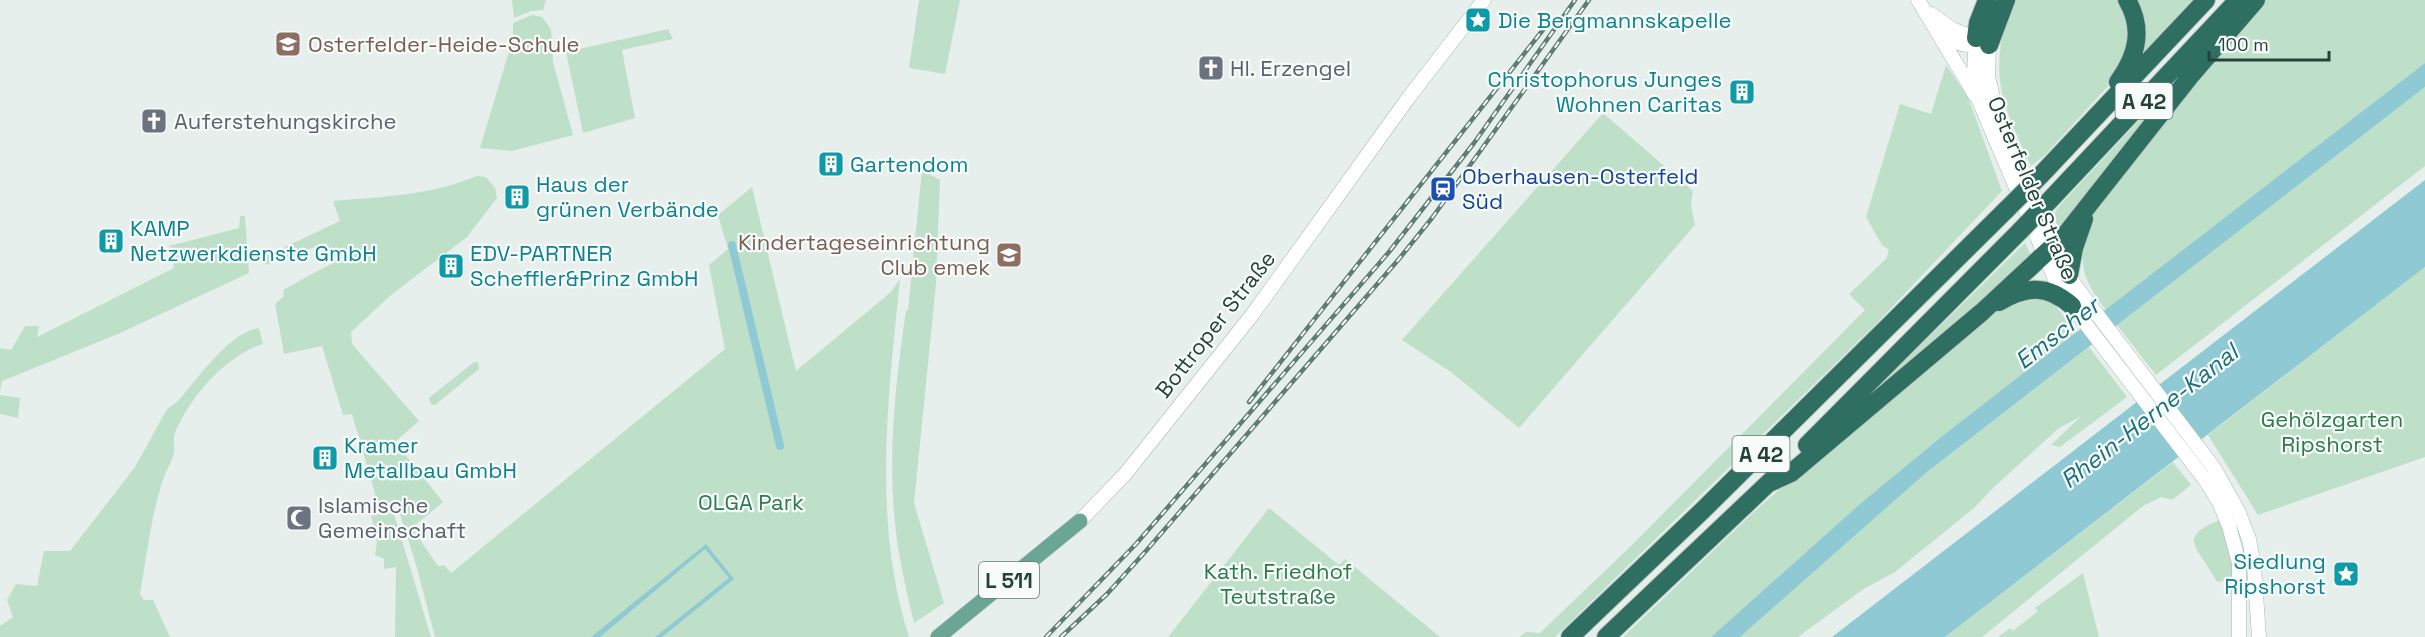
<svg xmlns="http://www.w3.org/2000/svg" width="2425" height="637" font-family="'Space Grotesk',sans-serif">
  <rect width="100%" height="100%" fill="#e6efeb"/>
  <!-- green -->
  <path fill="#bfe0c8" d="M512,0H546L543,10L531,11L514,18Z
    M919,0H960L945,74L909,68Z
    M2011,0H2121L2132,25L2119,74L2045,155L2031,166C1999,97 1989,76 2011,0Z
    M2132,0H2193L2137,60Z
    M2260,0H2425V63L2106,310C2077,272 2079,260 2091,214Z
    M532,15L542,17L551,29L553,62L573,135L512,151L480,148L513,38V23Z
    M668,29L673,39L622,50L635,118L583,133L566,52Z
    M2201,54L2059,229L2053,215L2060,205Z
    M1946,65L1968,97L2002,191L1873,327L1555,637H1519L1526,632L1540,633L1632,545L1865,310L1849,294L1886,259L1889,250L1882,245L1866,217L1900,104L1931,114Z
    M2425,87V166L2156,375L2117,325Z
    M1603,113L1693,191L1691,205L1695,225L1519,428L1451,372L1402,340Z
    M922,170L940,180L936,284L914,503L944,603L914,623C909,602 904,581 900,559C885,477 894,392 906,311L908,310Z
    M477,176L486,177L495,188L497,198L467,237L391,295L351,332L352,344L419,421L395,442L443,502L412,528L438,566L444,565L451,573L725,349L709,265L728,249L718,215L752,187L796,371L891,292L900,279C888,399 872,520 909,637H435L417,568L396,501L391,504L431,637H395L396,567L384,569V559L375,555L377,542L371,514L375,493L352,414L343,415L322,346L284,354L275,304L284,296L283,290L336,261L326,243L265,265L264,257L340,221L333,201C382,197 432,195 477,176Z
    M240,216H245L249,273L118,334L2,381L0,392V348L11,350L25,326H39L37,337L174,268L169,246L239,228Z
    M2025,243L2033,260L1850,414Z
    M2425,267V457L2258,515L2208,435Z
    M2027,294L2053,303L2077,332L1946,433L1861,503L1711,637H1623L1756,510L1872,409L1984,317Z
    M259,328L263,344C225,356 190,397 175,433C172,441 176,448 173,456C171,463 167,469 164,477C151,514 147,555 140,594L144,600H153L170,637H0V626L13,617L7,600L16,584L37,586L44,551H70L135,467L167,409L177,402C198,379 228,333 259,328Z
    M2089,347L2127,397L2060,447L2051,445L2080,417L2059,428L1995,486L1974,508L1895,572L1862,590L1798,637H1740L1927,472Z
    M474,362H478L479,369L435,405L431,404L429,398Z
    M0,395L20,398L18,418L0,414Z
    M2173,462L2191,485L2172,500L2161,497L2143,506L1982,637H1945Z
    M1269,508L1339,565L1345,559L1440,637H1168Z
    M2225,518L2239,578L2217,582C2197,545 2174,537 2225,518Z
    M2083,573L2099,637H1998L2010,628L2013,631L2038,611L2035,608Z"/>
  <!-- water -->
  <path fill="#8ec9d4" d="M2425,63V87L1927,472L1740,637H1711L1861,503L1946,433Z
    M2425,180V267L1945,637H1832Z
    M706,544L734,579L662,637H655L729,578L705,549L600,637H591Z"/>
  <g fill="none" stroke-linecap="round" stroke-linejoin="round">
    <!-- canal -->
    <path stroke="#8ec9d4" stroke-width="8" d="M732,245L780,446"/>
    <defs>
      <path id="secondary" d="M1918,0L1975,95
        M1931,14L1952,29L1982,41
        M1938,32C1951,43 1967,47 1984,45
        M1976,38L1974,73L1979,101L2055,279L2072,306L2206,481L2219,502L2229,526L2239,563V637
        M1989,45L1988,77L1997,114L2074,284L2214,468L2239,513L2249,539L2254,566L2259,637
        M1080,521L1126,473L1252,315L1409,97L1484,0"/>
      <path id="primary" d="M938,637L1080,521"/>
      <path id="motorway" d="M1976,38L1978,23L1987,0
        M1989,45L2006,0
        M2118,82C2137,56 2144,29 2127,0
        M2039,177L2206,0
        M2049,201L2238,0
        M2069,275L2074,248L2084,219
        M1999,302C2026,286 2047,284 2072,306
        M1807,445L2020,231
        M1769,483L1791,473L1982,312L2065,235L2192,74L2256,0
        M1570,637L1703,510L2009,207
        M1606,637L1777,475"/>
    </defs>
    <!-- secondary casing -->
    <use href="#secondary" stroke="#a4bbb3" stroke-width="15"/>
    <!-- primary casing -->
    <use href="#primary" stroke="#c2cac8" stroke-width="16"/>
    <!-- motorway casing -->
    <use href="#motorway" stroke="#c2cac8" stroke-width="20"/>
    <!-- secondary -->
    <use href="#secondary" stroke="#fff" stroke-width="14"/>
    <!-- primary -->
    <use href="#primary" stroke="#6aa596" stroke-width="15"/>
    <!-- motorway -->
    <use href="#motorway" stroke="#2f6f62" stroke-width="18"/>
    <defs>
      <path id="rail" d="M1249,402L1546,26
        M1046,637L1136,544L1389,252L1474,143L1575,0
        M1061,637L1107,594L1145,552L1399,259L1432,218L1589,0"/>
    </defs>
    <!-- rail casing -->
    <use href="#rail" stroke="#5f7d75" stroke-width="4.5"/>
    <!-- rail -->
    <use href="#rail" stroke="#f7fbf9" stroke-width="2" stroke-dasharray="7" stroke-linecap="butt"/>
    <defs>
      <path id="motorway-bridge" d="M2009,207L2039,177
        M2020,231L2049,201"/>
    </defs>
    <!-- motorway-bridge casing -->
    <use href="#motorway-bridge" stroke="#c2cac8" stroke-width="20" stroke-linecap="butt"/>
    <!-- motorway-bridge -->
    <use href="#motorway-bridge" stroke="#2f6f62" stroke-width="18"/>
  </g>
  <!-- icons -->
  <defs>
    <symbol id="sight-square" viewBox="-11 -11 22 22"><rect x="-9" y="-9" width="18" height="18" rx="4" fill="#0f9aa8" stroke="#f7fbf9"/><path d="M0-6L1.8-2.2L6-1.7L2.9 1.2L3.7 5.4L0 3.3L-3.7 5.4L-2.9 1.2L-6-1.7L-1.8-2.2Z" fill="#fff"/></symbol>
    <symbol id="school-square" viewBox="-11 -11 22 22"><rect x="-9" y="-9" width="18" height="18" rx="4" fill="#8d6e63" stroke="#f7fbf9"/><path d="M0-5L7-2L0 1L-7-2ZM-4 1L0 2.5L4 1V4Q0 6-4 4Z" fill="#fff"/></symbol>
    <symbol id="church-square" viewBox="-11 -11 22 22"><rect x="-9" y="-9" width="18" height="18" rx="4" fill="#6b7280" stroke="#f7fbf9"/><path d="M-1.2-6h2.4v3.5h3.3v2.4h-3.3V6h-2.4V-.1h-3.3v-2.4h3.3Z" fill="#fff"/></symbol>
    <symbol id="building-square" viewBox="-11 -11 22 22"><rect x="-9" y="-9" width="18" height="18" rx="4" fill="#0f9aa8" stroke="#f7fbf9"/><path d="M-4-6H4V6H1V3H-1V6H-4ZM-2.5-4.3h1.7v1.8h-1.7ZM.8-4.3h1.7v1.8H.8ZM-2.5-1h1.7V.8h-1.7ZM.8-1h1.7V.8H.8Z" fill="#fff"/></symbol>
    <symbol id="station-square" viewBox="-11 -11 22 22"><rect x="-9" y="-9" width="18" height="18" rx="4" fill="#1a4fb4" stroke="#f7fbf9"/><path d="M-3-6H3Q5-6 5-4V2Q5 4 3 4L4.5 6H3L1.5 4h-3L-3 6H-4.5L-3 4Q-5 4-5 2V-4Q-5-6-3-6ZM-3.5-4v3h7v-3ZM-3.5 1v1.5H-2V1ZM2 1v1.5H3.5V1Z" fill="#fff"/></symbol>
    <symbol id="mosque-square" viewBox="-11 -11 22 22"><rect x="-9" y="-9" width="18" height="18" rx="4" fill="#6b7280" stroke="#f7fbf9"/><path d="M3.5-4.9A6 6 0 1 0 3.5 4.9A5 5 0 1 1 3.5-4.9Z" fill="#fff"/></symbol>
  </defs>
  <g fill-rule="evenodd">
    <use href="#sight-square" x="1463" y="5" width="30" height="30"/>
    <use href="#school-square" x="273" y="29" width="30" height="30"/>
    <use href="#church-square" x="1196" y="53" width="30" height="30"/>
    <use href="#building-square" x="1727" y="77" width="30" height="30"/>
    <use href="#church-square" x="139" y="106" width="30" height="30"/>
    <use href="#building-square" x="816" y="149" width="30" height="30"/>
    <use href="#station-square" x="1428" y="174" width="30" height="30"/>
    <use href="#building-square" x="502" y="182" width="30" height="30"/>
    <use href="#building-square" x="96" y="226" width="30" height="30"/>
    <use href="#school-square" x="994" y="240" width="30" height="30"/>
    <use href="#building-square" x="436" y="251" width="30" height="30"/>
    <use href="#building-square" x="310" y="443" width="30" height="30"/>
    <use href="#mosque-square" x="284" y="503" width="30" height="30"/>
    <use href="#sight-square" x="2331" y="559" width="30" height="30"/>
  </g>
  <g text-anchor="middle" dominant-baseline="central" stroke-width="4.5" stroke-linejoin="round" paint-order="stroke">
    <!-- shield labels -->
    <g fill="#f7fbf9" stroke="#637a73" stroke-width="1.5">
      <rect x="2115.5" y="83" width="57" height="36" rx="4.5"/>
      <rect x="1732.5" y="436" width="57" height="36" rx="4.5"/>
      <rect x="979" y="562" width="60" height="36" rx="4.5"/>
    </g>
    <g font-size="21" font-weight="bold" fill="#24423a">
      <text x="2144" y="101">A 42</text>
      <text x="1761" y="454">A 42</text>
      <text x="1009" y="580">L 511</text>
    </g>
    <!-- culture labels -->
    <g font-size="22" fill="#0d838f" stroke="#f7fbf9" text-anchor="start">
      <text x="1498" y="20">Die Bergmannskapelle</text>
      <text x="1722" y="79" text-anchor="end">Christophorus Junges<tspan x="1722" dy="25">Wohnen Caritas</tspan></text>
      <text x="850" y="164">Gartendom</text>
      <text x="536" y="184">Haus der<tspan x="536" dy="25">grünen Verbände</tspan></text>
      <text x="130" y="228">KAMP<tspan x="130" dy="25">Netzwerkdienste GmbH</tspan></text>
      <text x="470" y="253">EDV-PARTNER<tspan x="470" dy="25">Scheffler&amp;Prinz GmbH</tspan></text>
      <text x="344" y="445">Kramer<tspan x="344" dy="25">Metallbau GmbH</tspan></text>
      <text x="2326" y="561" text-anchor="end">Siedlung<tspan x="2326" dy="25">Ripshorst</tspan></text>
    </g>
    <!-- education labels -->
    <g font-size="22" fill="#785e54" stroke="#f7fbf9" text-anchor="start">
      <text x="308" y="44">Osterfelder-Heide-Schule</text>
      <text x="990" y="242" text-anchor="end">Kindertageseinrichtung<tspan x="990" dy="25">Club emek</tspan></text>
    </g>
    <!-- worship labels -->
    <g font-size="22" fill="#5b616d" stroke="#f7fbf9" text-anchor="start">
      <text x="1230" y="68">Hl. Erzengel</text>
      <text x="174" y="121">Auferstehungskirche</text>
      <text x="318" y="505">Islamische<tspan x="318" dy="25">Gemeinschaft</tspan></text>
    </g>
    <!-- transit labels -->
    <g font-size="22" fill="#164399" stroke="#f7fbf9" text-anchor="start">
      <text x="1462" y="176">Oberhausen-Osterfeld<tspan x="1462" dy="25">Süd</tspan></text>
    </g>
    <!-- street labels -->
    <g font-size="22" fill="#24423a" stroke="#f7fbf9">
      <text transform="translate(2033 188) rotate(67)">Osterfelder Straße</text>
      <text transform="translate(1215 324) rotate(-52)">Bottroper Straße</text>
    </g>
    <!-- park labels -->
    <g font-size="22" fill="#2d7a4b" stroke="#f7fbf9">
      <text x="2332" y="419">Gehölzgarten<tspan x="2332" dy="25">Ripshorst</tspan></text>
      <text x="751" y="502">OLGA Park</text>
      <text x="1278" y="571">Kath. Friedhof<tspan x="1278" dy="25">Teutstraße</tspan></text>
    </g>
    <!-- water labels -->
    <g font-size="24" font-style="italic" fill="#1c6f80" stroke="#f7fbf9">
      <text transform="translate(2057 333) rotate(-38)">Emscher</text>
      <text transform="translate(2149 416) rotate(-38)">Rhein-Herne-Kanal</text>
    </g>
  </g>
  <!-- scale -->
  <path d="M2209 51v9h120v-9" fill="none" stroke="#24423a" stroke-width="3"/>
  <text x="2218" y="51" font-size="18" fill="#24423a" stroke="#f7fbf9" stroke-width="4.5" paint-order="stroke">100 m</text>
</svg>
